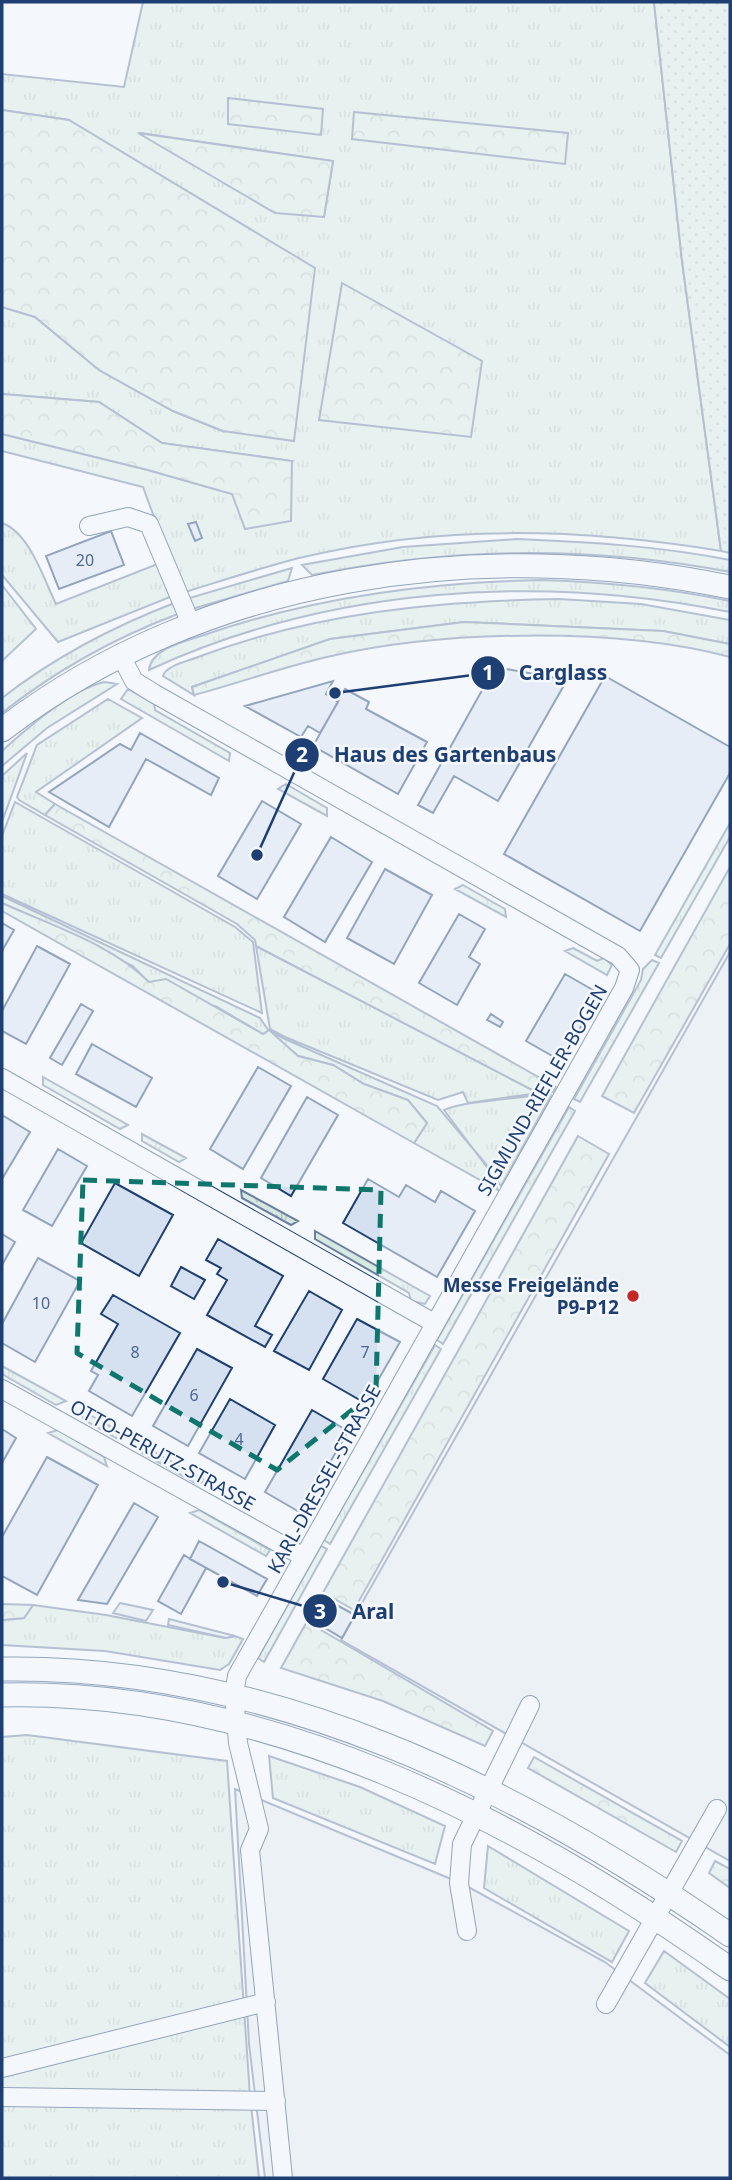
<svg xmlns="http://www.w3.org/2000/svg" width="732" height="2180" font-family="'Noto Sans',sans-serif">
  <defs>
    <pattern id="grass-tufts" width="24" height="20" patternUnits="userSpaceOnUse" patternTransform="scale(1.75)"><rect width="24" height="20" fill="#d7e8df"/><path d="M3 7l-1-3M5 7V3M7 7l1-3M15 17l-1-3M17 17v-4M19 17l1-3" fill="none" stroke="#b8c8c3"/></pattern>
    <pattern id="forest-crowns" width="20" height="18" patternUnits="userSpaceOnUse" patternTransform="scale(1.75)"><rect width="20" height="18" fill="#d7e8df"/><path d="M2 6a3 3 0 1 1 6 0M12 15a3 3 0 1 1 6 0" fill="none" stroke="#b8c8c3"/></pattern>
    <pattern id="park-dots" width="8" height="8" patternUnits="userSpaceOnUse" patternTransform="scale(1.75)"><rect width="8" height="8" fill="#d7e8df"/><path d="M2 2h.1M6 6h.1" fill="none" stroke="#b8c8c3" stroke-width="1.8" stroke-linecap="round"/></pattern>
  </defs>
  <rect width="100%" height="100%" fill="#f4f7fb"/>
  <!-- grass -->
  <path fill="url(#grass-tufts)" stroke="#687fa3" stroke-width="2" fill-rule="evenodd" d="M143,2H654L682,261L721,551C580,528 439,524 299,558C260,568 221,581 182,593L143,487L2,451V434L148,470L232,494L292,461L162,443L99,402L2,394V307L35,317L99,370L173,411L223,431L69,120L2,110V74L124,87ZM140,133L333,161L324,217Z
    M2,523C30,533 44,580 56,604L160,563L175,595L58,642L2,575Z
    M517,539C589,542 659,546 730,560V572C590,545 452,547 312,575L302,565L403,547Z
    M292,568L288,581L192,609L186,599Z
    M541,580C605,582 668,588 730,601V612C538,573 328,587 149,670C151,648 187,641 204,635C314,597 426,582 541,580Z
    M2,585L36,629L2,661Z
    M559,599L641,604L730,620V644L663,631L464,622L330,639L192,687L194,695L163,676C165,666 188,661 198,657C314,613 435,601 559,599Z
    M177,602L178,614C114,638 55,671 2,713V698C56,656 114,626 177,602Z
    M105,682L117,684L47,728L2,766V751C26,729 73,688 105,682Z
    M128,689L154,704L155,710L230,753L229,761L121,699Z
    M108,699L142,718L36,792L55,804L45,815L19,800L17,797L37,745Z
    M27,753L2,822V776Z
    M286,784L327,808V816L278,789Z
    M15,802L235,927L253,942L262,1013L2,894V836Z
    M730,823V837L661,958L655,955Z
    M463,885L505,909L506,917L455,889Z
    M2,896L260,1018L269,1031L285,1039L437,1106L486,1164L498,1190L414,1143L427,1123L408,1100L364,1084L333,1065L298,1056L269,1031L263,1034L217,1007L149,983L133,966L2,903Z
    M256,946L538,1093L468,1103L463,1092L438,1100L285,1037L270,1029Z
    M573,948L597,961L604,958L612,965L607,975L565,951Z
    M652,960L659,963L580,1102L574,1099L641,980L643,969Z
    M43,1077L128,1125L120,1129L43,1085Z
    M550,1093L551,1096L501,1186L444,1110C469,1100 519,1099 550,1093Z
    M569,1107L575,1111L443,1344L437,1340Z
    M142,1134L186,1158L179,1162L142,1141Z
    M241,1190L298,1221L291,1225L242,1198Z
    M315,1231L430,1296L425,1304L411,1301L409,1293L315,1239Z
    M435,1345L441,1349L330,1544L324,1540Z
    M2,1366L66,1401L56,1405L2,1374Z
    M81,1410L126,1435L118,1439L83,1419Z
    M58,1430L104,1457L107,1466L48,1433Z
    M139,1443L206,1481L197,1484L142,1453Z
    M199,1510L270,1550L266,1556L190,1513Z
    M321,1546L327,1549L264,1662L258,1658Z
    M33,1605L106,1615L225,1638L235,1636L243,1639L229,1664L220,1670L105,1651L2,1645V1620L24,1618Z
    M27,1735L227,1761L250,2096L259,2178H2V1737Z
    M269,1756L360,1787L445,1826L435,1864L273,1798Z
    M488,1846L629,1931L612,1962L484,1888Z
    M664,1951L730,1999V2047L645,1983Z"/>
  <!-- forest -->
  <path fill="url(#forest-crowns)" stroke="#687fa3" stroke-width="2" d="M228,98L323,109L321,135L228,124Z
    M2,110L69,120L315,268L294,441L223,431L173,411L99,370L35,317L2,307Z
    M354,112L568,133L565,164L352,139Z
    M138,133L333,161L324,217L275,213Z
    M342,283L482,361L471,437L319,420Z
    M2,394L99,402L162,443L292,461L291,521L245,529L232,494L148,470L2,434Z
    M464,622L663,631L730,644V657C616,627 442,630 327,657C283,667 239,683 194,695L192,687L330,639Z
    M55,804L556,1087L553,1092L538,1093L256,946L255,940L237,924L45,815Z
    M730,867V944L634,1113L602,1096Z
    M2,903C51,925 111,944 149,982L166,979L263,1034L269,1030L298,1056L333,1065L364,1084L408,1100L427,1123L414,1143L2,911Z
    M578,1136L609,1154L354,1610L333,1598L316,1627L493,1731L485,1746L383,1701L281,1668Z
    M2,1604L33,1605L24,1618L2,1620Z
    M534,1757L682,1841L676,1852L528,1768Z
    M715,1861L730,1869V1888L709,1873Z"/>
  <!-- park -->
  <path fill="url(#park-dots)" stroke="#687fa3" stroke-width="2" d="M654,2H730V553L721,551L682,261Z"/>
  <!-- parking -->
  <path fill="#e3e8f0" stroke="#687fa3" stroke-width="2" d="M730,952V1861L341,1640Z
    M120,1603L153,1610L146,1621L113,1613Z
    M169,1619L235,1636L226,1638L168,1625Z
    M235,1789L463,1884L605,1962L730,2055V2178H265L249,2044Z"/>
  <!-- building -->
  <path fill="#d5e0f0" stroke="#1d3f73" stroke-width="2" d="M196,522L202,538L195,541L188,524Z
    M111,531L124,565L59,589L46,556Z
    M495,667L567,680L498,801L454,776L433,813L418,805Z
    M605,676L730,747V773L640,931L504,854Z
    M333,681L326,694L338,702L320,733L308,726L301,737L245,706Z
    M345,689L369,702L366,709L427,742L398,794L313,746Z
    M140,733L219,778L211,795L146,759L109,827L49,792L120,744L131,750Z
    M262,801L301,824L257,899L218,876Z
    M331,837L372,862L325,942L284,917Z
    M385,869L432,895L394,964L347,938Z
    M459,914L485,929L469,957L480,964L457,1005L419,983Z
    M2,923L14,930L2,951Z
    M37,946L70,964L26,1044L2,1031V1011Z
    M565,974L600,994L561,1061L526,1041Z
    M81,1004L93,1011L62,1065L50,1058Z
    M491,1014L503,1022L500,1027L487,1020Z
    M92,1044L152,1078L136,1107L76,1074Z
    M258,1067L291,1086L243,1169L210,1149Z
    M307,1097L338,1115L291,1196L261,1178Z
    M2,1115L30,1132L2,1179Z
    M58,1149L87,1166L52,1226L23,1210Z
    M368,1179L399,1197L406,1185L435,1202L441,1191L475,1211L437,1277L343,1223Z
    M115,1183L173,1215L139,1276L81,1243Z
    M2,1234L15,1242L2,1265Z
    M218,1239L283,1276L255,1326L272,1335L265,1347L207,1315L227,1280L217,1274L221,1268L206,1260Z
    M38,1258L80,1281L35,1362L2,1343V1324Z
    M181,1267L205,1280L194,1299L171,1286Z
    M309,1291L342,1310L309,1370L274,1351Z
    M113,1295L180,1333L132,1416L89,1391L98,1375L91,1371L118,1324L101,1314Z
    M357,1319L400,1342L365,1403L323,1379Z
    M197,1349L232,1368L188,1446L153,1426Z
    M230,1399L275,1425L245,1479L199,1453Z
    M312,1410L348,1431L301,1513L265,1492Z
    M2,1429L16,1438L2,1463Z
    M47,1457L98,1485L37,1595L2,1576V1537Z
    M134,1503L158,1517L107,1604L78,1600Z
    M199,1541L267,1579L257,1596L190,1559Z
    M184,1555L206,1568L181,1614L158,1601Z
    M333,1603L355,1615L342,1638L320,1625Z"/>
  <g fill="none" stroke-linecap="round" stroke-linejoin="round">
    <defs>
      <path id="minor" d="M89,526L128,517L149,524L191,624
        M120,654L134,681L155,694L618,956L630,970L624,988L237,1676L234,1695L238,1743L259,1829L250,1850L283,2178
        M2,1078L434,1323
        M2,1389L304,1557
        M467,1931L459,1883L462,1844L530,1705
        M606,2004L717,1809
        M2,2068L266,2002
        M2,2097L276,2101"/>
      <path id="major" d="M2,730C205,574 483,536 730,587
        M2,1669C270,1665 515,1786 730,1935
        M2,1695C267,1689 519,1819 730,1969"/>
    </defs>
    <!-- minor casing -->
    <use href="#minor" stroke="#1d3f73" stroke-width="20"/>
    <!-- major casing -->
    <use href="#major" stroke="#1d3f73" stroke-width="25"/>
    <!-- minor -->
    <use href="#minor" stroke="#f4f7fb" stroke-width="18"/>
    <!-- major -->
    <use href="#major" stroke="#f4f7fb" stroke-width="23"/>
  </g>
  <!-- marked area -->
  <path d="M0 0H732V2180H0ZM83,1180L381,1190L376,1391L277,1470L77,1353Z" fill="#f4f7fb" fill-opacity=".55" fill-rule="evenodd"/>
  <path fill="none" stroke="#0f766e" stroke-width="5" stroke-dasharray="14 9" stroke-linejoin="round" d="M83,1180L381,1190L376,1391L277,1470L77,1353Z"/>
  <!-- markers -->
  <circle fill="#c62828" stroke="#f4f7fb" stroke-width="2.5" cx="633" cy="1296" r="7"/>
  <g text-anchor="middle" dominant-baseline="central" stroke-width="5" stroke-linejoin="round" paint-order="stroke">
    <!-- number labels -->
    <g font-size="16" fill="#4b6792">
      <text x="85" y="560">20</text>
      <text x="41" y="1303">10</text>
      <text x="135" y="1352">8</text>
      <text x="365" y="1352">7</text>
      <text x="194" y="1395">6</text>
      <text x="239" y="1439">4</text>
    </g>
    <!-- street labels -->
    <g font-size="19" fill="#1d3f73" stroke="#f4f7fb">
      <text transform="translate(542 1090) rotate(-60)">SIGMUND-RIEFLER-BOGEN</text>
      <text transform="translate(163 1455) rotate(29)">OTTO-PERUTZ-STRASSE</text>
      <text transform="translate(324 1479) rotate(-61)">KARL-DRESSEL-STRASSE</text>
    </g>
    <!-- poi labels -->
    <g font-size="19" font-weight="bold" fill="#1d3f73" stroke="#f4f7fb" text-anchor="end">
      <text x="619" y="1285">Messe Freigelände<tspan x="619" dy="22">P9-P12</tspan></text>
    </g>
  </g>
  <!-- callouts -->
  <path fill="none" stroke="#1d3f73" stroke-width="2.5" d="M335 693L488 673M257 855L302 755M223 1582L320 1611"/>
  <g fill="#1d3f73" stroke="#f4f7fb" stroke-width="2.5">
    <circle cx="335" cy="693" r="7"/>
    <circle cx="257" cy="855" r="7"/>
    <circle cx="223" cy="1582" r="7"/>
    <circle cx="488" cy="673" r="18"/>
    <circle cx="302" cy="755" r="18"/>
    <circle cx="320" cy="1611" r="18"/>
  </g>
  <g font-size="21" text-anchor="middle" font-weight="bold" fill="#fff">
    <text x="488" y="680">1</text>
    <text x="302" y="762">2</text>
    <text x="320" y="1619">3</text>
  </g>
  <g font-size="21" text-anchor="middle" font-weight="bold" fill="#1d3f73" stroke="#f4f7fb" stroke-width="5" stroke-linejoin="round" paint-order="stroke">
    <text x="563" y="680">Carglass</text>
    <text x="445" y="762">Haus des Gartenbaus</text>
    <text x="373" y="1619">Aral</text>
  </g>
  <!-- border -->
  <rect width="732" height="2180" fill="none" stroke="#1d3f73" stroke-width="7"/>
</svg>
